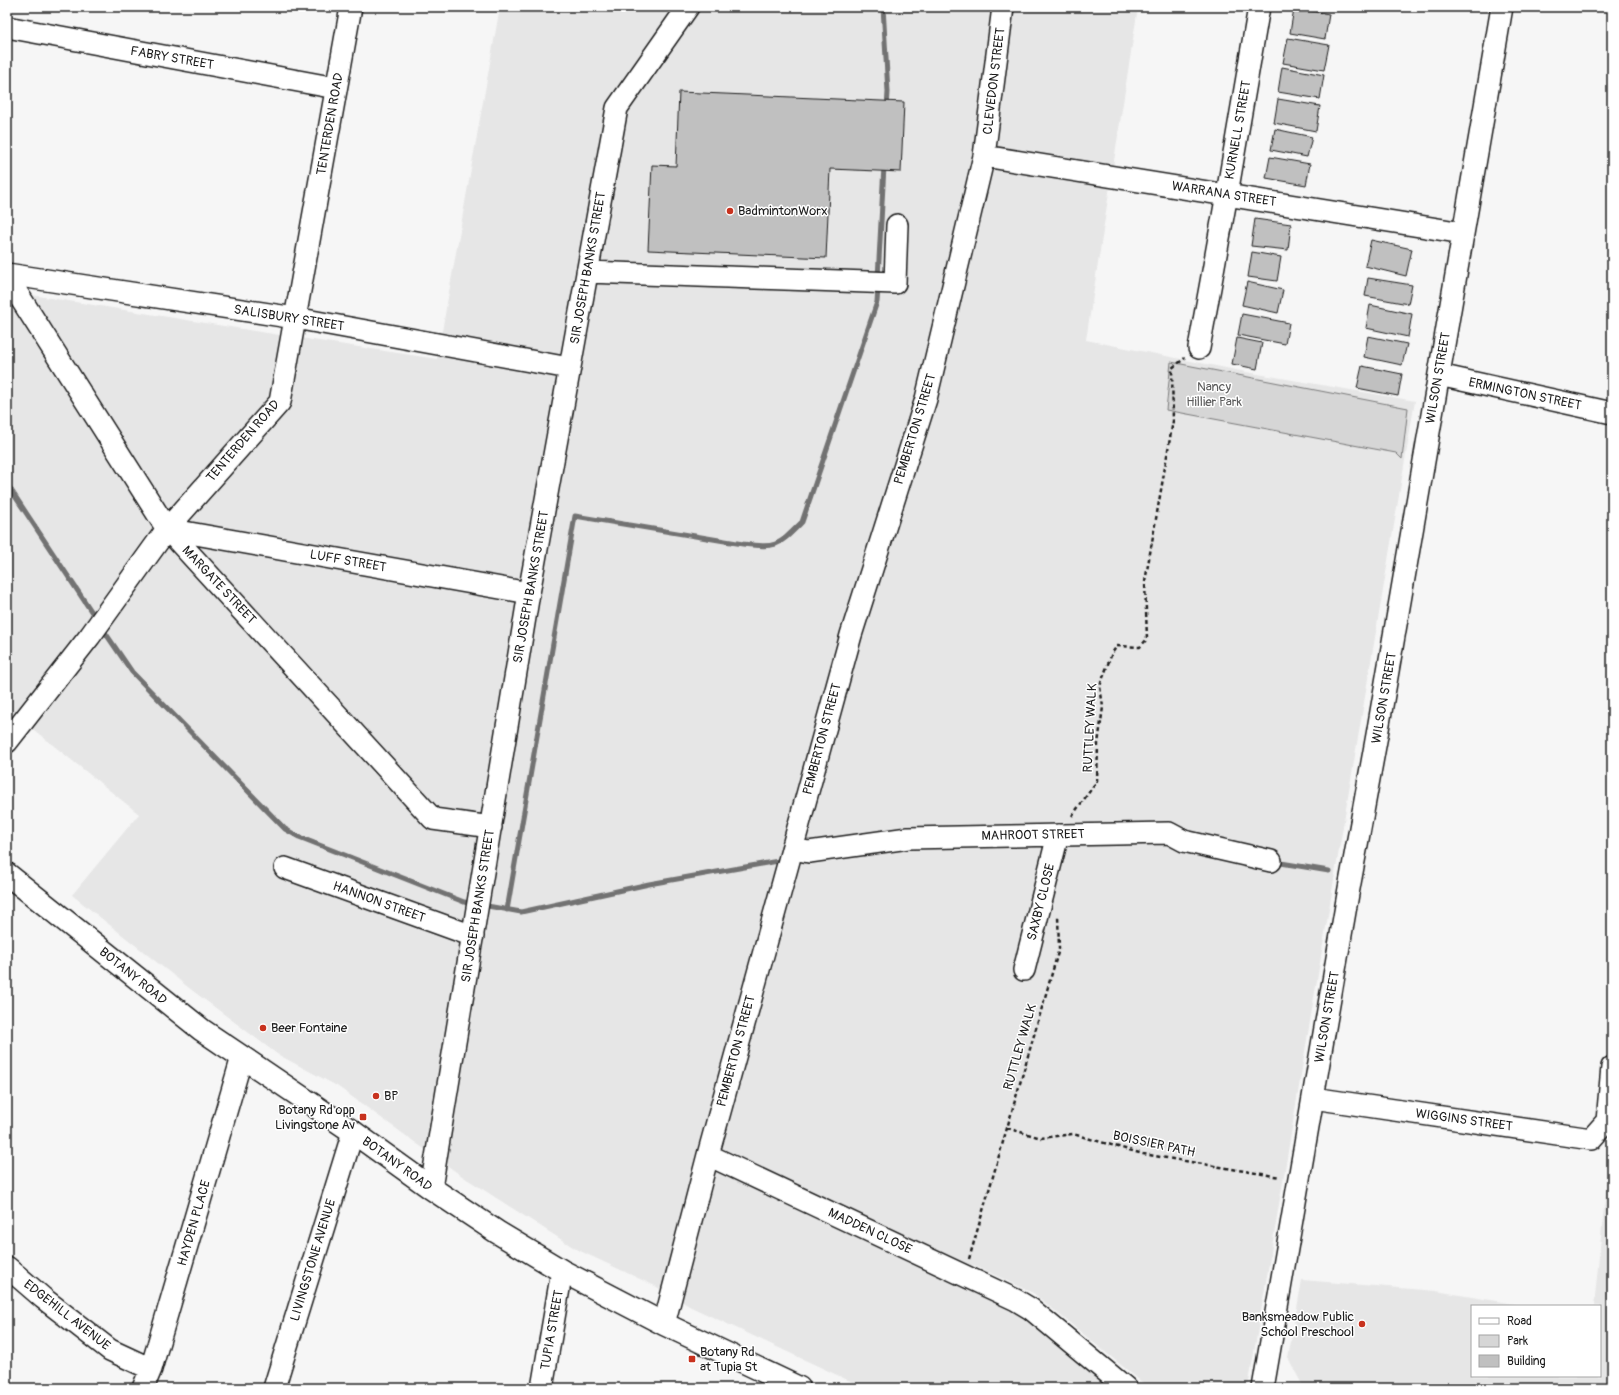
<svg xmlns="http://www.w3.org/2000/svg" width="1619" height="1395" font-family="Pangolin,sans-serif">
  <rect width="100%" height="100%" fill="#f6f6f6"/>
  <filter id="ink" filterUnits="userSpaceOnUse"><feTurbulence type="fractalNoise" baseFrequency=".025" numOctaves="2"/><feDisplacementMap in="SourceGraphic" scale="8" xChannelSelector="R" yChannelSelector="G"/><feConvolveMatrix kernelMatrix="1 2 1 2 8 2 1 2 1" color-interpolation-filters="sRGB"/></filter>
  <g filter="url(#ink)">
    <!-- built -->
    <path fill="#e6e6e6" d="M500,7H1138L1086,340L1246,372L1415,401L1248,1388H1149L1033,1293L973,1265L961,1281L995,1297L1060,1341L1119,1388H865L691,1307L655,1286L576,1249L459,1174L337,1086L277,1054L193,991L72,895L139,814L9,710L7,713V291L267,333L437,359Z
      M1612,1168V1388H1304L1288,1358L1302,1280L1436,1291L1526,1306H1472V1376H1600V1306H1594L1608,1169Z"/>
    <!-- green -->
    <path fill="#d6d6d6" stroke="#797979" d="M1171,362L1408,408L1402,459L1396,453L1166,410Z"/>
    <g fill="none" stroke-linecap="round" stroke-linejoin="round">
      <!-- stream -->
      <path stroke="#727272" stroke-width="5" d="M883,7L888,92L887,108
        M878,278L884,166
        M7,484L97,620
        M102,628L132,672L285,829L299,837L464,902L474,904
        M1275,862L1329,871
        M482,905L521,912L649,884L784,860
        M507,910L575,516L743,544C777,548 777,547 802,522L877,302L878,288"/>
    </g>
    <!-- building -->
    <path fill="#c0c0c0" stroke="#1c1c1c" d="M1294,8L1329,14L1325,39L1290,33Z
      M1288,38L1329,45L1324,70L1283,63Z
      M1282,67L1324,75L1320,99L1278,92Z
      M679,92L904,102L901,172L830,169L826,258L648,250L652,165L676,166Z
      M1278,99L1320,106L1316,131L1274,123Z
      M1275,129L1312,137L1307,157L1271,150Z
      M1270,157L1310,164L1306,185L1266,178Z
      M1255,219L1291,224L1288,250L1251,246Z
      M1371,240L1412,249L1406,276L1365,266Z
      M1252,252L1281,257L1277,281L1248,277Z
      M1368,278L1412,285L1408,304L1365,296Z
      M1247,282L1283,290L1278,313L1242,305Z
      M1370,305L1412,314L1408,337L1366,328Z
      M1242,314L1289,323L1285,344L1238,335Z
      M1368,336L1407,344L1402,365L1364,357Z
      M1237,338L1262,343L1257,369L1232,364Z
      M1362,366L1402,374L1398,396L1357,388Z"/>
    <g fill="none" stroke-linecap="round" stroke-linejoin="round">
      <defs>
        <path id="minor" d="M7,27L336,88
          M984,156L1463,233
          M587,272L895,283L897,225
          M7,274L295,318L569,368
          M7,277L167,529L433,819L491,827
          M1199,348L1227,194L1259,7
          M1439,375L1612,413
          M167,529L529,593
          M7,742L90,636L167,529L280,402L351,7
          M792,849L809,852L908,838L1169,833L1184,841L1271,861
          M285,868L473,936
          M1024,970L1058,835
          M1313,1098L1591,1139L1607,1121L1612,1067
          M708,1155L1016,1300L1031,1309L1126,1388
          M431,1188L529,593L617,108L688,7
          M7,1267L43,1298L110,1350L151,1369
          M664,1324L708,1155L851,635L926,399L984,156L1003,7
          M143,1388L151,1369L242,1057
          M274,1388L353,1132
          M542,1388L562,1271
          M1263,1388L1348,894L1377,735L1502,7"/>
        <path id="major" d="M7,874L202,1030L353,1132L431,1188L497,1232L562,1271L664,1324L799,1388"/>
      </defs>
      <!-- minor casing -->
      <use href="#minor" stroke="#1c1c1c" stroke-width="24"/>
      <!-- major casing -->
      <use href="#major" stroke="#1c1c1c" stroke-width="25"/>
      <!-- path -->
      <path stroke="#1c1c1c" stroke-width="2.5" stroke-dasharray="4 3" stroke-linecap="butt" d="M1072,816L1097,781L1098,744L1103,707L1100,686L1112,653L1117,646L1140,647L1147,639L1145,582L1173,421L1172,368L1185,358
        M1007,1128L1041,1138L1073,1134L1143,1154L1280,1177
        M969,1259L1059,949L1058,915"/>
      <!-- minor -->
      <use href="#minor" stroke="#fff" stroke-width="21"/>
      <!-- major -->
      <use href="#major" stroke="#fff" stroke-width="22"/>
    </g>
  </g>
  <!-- markers -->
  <g fill="#c8321e" stroke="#fff" stroke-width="1.5">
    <circle cx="730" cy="211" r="4"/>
    <circle cx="263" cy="1028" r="4"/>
    <circle cx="376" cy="1096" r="4"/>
    <rect x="359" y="1113" width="8" height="8" rx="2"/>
    <circle cx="1362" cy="1324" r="4"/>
    <rect x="688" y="1355" width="8" height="8" rx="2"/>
  </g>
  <g text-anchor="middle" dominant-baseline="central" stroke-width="3" stroke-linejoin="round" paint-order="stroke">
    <!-- street labels -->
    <g font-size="13" fill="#1c1c1c" stroke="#fff">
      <text transform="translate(172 58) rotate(10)">FABRY STREET</text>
      <text transform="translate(994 81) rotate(-83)">CLEVEDON STREET</text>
      <text transform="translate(330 124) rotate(-80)">TENTERDEN ROAD</text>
      <text transform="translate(1238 130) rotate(-80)">KURNELL STREET</text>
      <text transform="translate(1224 194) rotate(9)">WARRANA STREET</text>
      <text transform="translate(588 268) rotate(-80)">SIR JOSEPH BANKS STREET</text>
      <text transform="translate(289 318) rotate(9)">SALISBURY STREET</text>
      <text transform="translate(1438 378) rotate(-80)">WILSON STREET</text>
      <text transform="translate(1525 394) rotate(12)">ERMINGTON STREET</text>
      <text transform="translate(915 429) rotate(-73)">PEMBERTON STREET</text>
      <text transform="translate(243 441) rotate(-49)">TENTERDEN ROAD</text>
      <text transform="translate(348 561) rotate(10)">LUFF STREET</text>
      <text transform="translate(219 585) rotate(47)">MARGATE STREET</text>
      <text transform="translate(531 587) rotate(-80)">SIR JOSEPH BANKS STREET</text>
      <text transform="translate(1384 698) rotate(-80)">WILSON STREET</text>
      <text transform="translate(1090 728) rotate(-87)">RUTTLEY WALK</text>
      <text transform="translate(822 739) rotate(-75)">PEMBERTON STREET</text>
      <text transform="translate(1033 835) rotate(-1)">MAHROOT STREET</text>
      <text transform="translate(379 902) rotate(20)">HANNON STREET</text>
      <text transform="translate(1041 902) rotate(-76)">SAXBY CLOSE</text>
      <text transform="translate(478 906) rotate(-81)">SIR JOSEPH BANKS STREET</text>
      <text transform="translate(133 976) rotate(39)">BOTANY ROAD</text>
      <text transform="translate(1327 1017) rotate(-80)">WILSON STREET</text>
      <text transform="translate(1020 1047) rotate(-74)">RUTTLEY WALK</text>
      <text transform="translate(736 1051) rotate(-75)">PEMBERTON STREET</text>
      <text transform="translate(1464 1120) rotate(8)">WIGGINS STREET</text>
      <text transform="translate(1154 1144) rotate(12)">BOISSIER PATH</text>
      <text transform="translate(397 1164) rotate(36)">BOTANY ROAD</text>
      <text transform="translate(194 1223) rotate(-74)">HAYDEN PLACE</text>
      <text transform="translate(870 1231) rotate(25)">MADDEN CLOSE</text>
      <text transform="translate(313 1260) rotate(-73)">LIVINGSTONE AVENUE</text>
      <text transform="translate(67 1315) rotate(38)">EDGEHILL AVENUE</text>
      <text transform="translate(552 1330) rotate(-80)">TUPIA STREET</text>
    </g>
    <!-- poi labels -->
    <g font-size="13" fill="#1c1c1c" stroke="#fff" text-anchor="start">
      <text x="738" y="211">BadmintonWorx</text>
      <text x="271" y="1028">Beer Fontaine</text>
      <text x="384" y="1096">BP</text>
      <text x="355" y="1110" text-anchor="end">Botany Rd opp<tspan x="355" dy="15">Livingstone Av</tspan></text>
      <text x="1354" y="1317" text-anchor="end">Banksmeadow Public<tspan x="1354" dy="15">School Preschool</tspan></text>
      <text x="700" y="1352">Botany Rd<tspan x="700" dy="15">at Tupia St</tspan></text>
    </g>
    <!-- park labels -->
    <g font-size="13" fill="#5d5d5d" stroke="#fff">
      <text x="1214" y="387">Nancy<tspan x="1214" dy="15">Hillier Park</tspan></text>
    </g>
  </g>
  <!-- margin -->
  <rect width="1619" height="1395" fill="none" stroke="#fff" stroke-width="24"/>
  <rect x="12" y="12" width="1595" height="1371" fill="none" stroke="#1c1c1c" stroke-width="1.5" filter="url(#ink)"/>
  <!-- legend -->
  <rect x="1471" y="1305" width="130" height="72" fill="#ffffff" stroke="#a4a4a4"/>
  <rect x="1479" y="1318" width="20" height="6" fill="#ffffff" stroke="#a4a4a4"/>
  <text x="1507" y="1325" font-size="12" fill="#1c1c1c">Road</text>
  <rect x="1479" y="1335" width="20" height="12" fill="#d6d6d6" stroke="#a4a4a4"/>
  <text x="1507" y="1345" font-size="12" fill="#1c1c1c">Park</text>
  <rect x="1479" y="1355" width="20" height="12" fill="#c0c0c0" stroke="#a4a4a4"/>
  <text x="1507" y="1365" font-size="12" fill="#1c1c1c">Building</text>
</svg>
